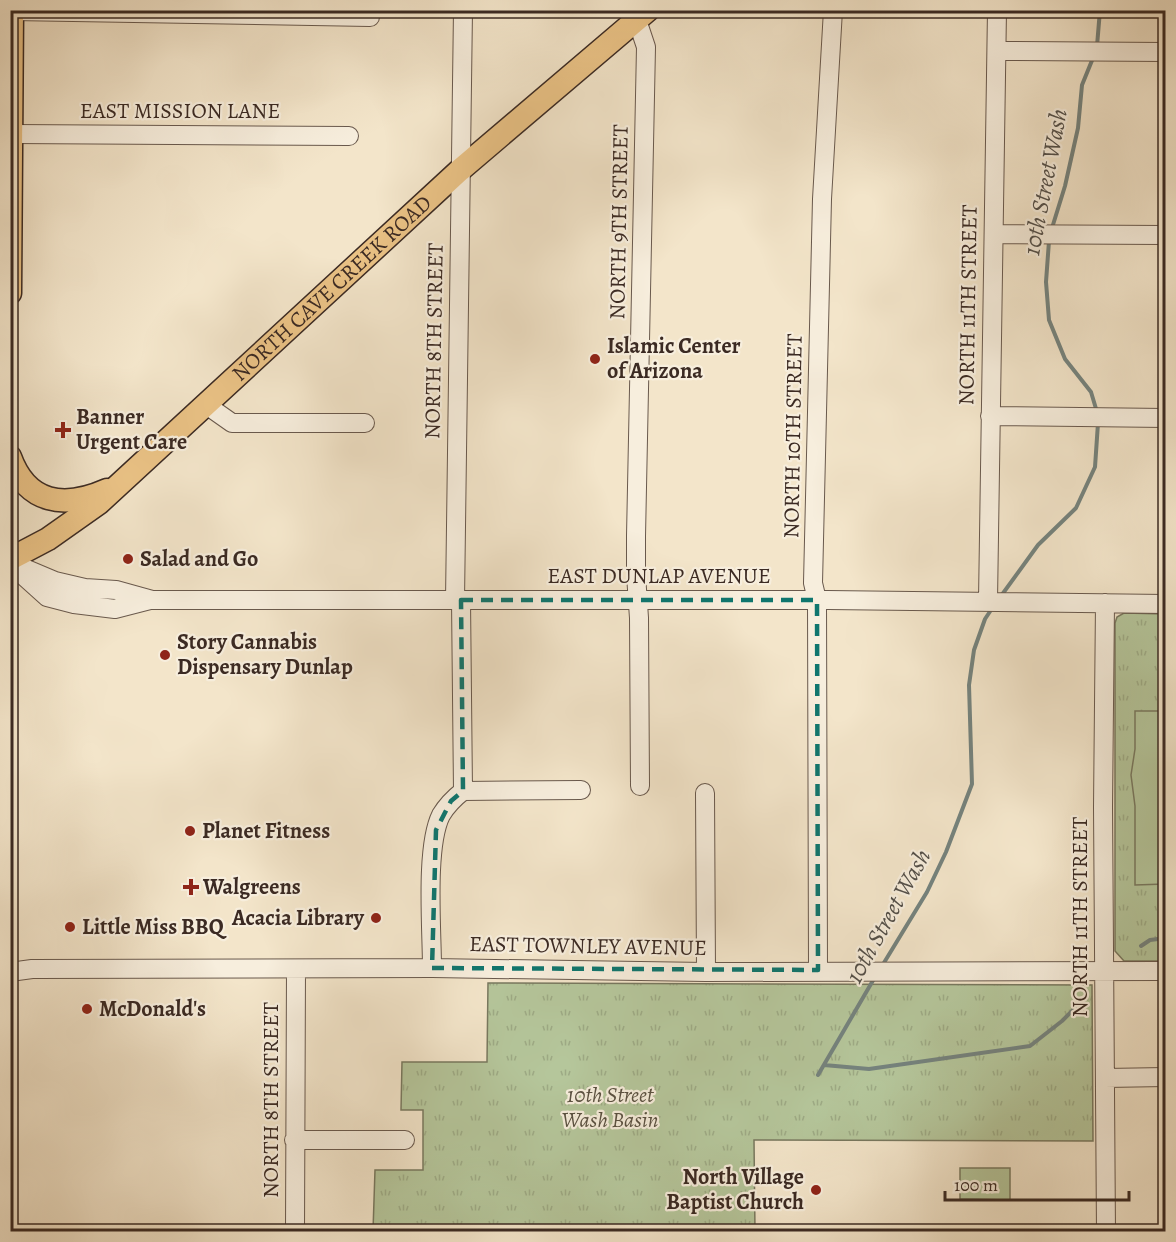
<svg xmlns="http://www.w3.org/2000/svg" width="1176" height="1242" font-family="Alegreya,serif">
  <defs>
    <pattern id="park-tufts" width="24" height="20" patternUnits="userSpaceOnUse" patternTransform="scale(1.5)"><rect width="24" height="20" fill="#b5c69b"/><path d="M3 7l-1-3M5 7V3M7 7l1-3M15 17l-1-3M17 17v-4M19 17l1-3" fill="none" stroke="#9daa85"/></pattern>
  </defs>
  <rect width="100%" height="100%" fill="#f3e5ca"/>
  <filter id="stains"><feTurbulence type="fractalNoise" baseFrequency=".00333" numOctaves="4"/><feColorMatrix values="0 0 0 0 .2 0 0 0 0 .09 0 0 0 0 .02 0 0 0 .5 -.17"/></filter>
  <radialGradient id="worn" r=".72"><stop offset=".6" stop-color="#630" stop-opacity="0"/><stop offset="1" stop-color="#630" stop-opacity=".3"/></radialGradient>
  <!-- park -->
  <path fill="url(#park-tufts)" stroke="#78785f" stroke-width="1.5" d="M1124,613L1165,614V961H1124L1115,951V623L1117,617Z
    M488,983L1092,985L1093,1141L754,1140L755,1231H373L375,1170H423V1110H401L402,1062H487Z"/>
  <!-- garden -->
  <path fill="#b5c69b" stroke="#78785f" stroke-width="1.5" d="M1165,703V884L1135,885V806L1131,775L1135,749V711H1158Z
    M960,1168H1010V1200L960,1199Z"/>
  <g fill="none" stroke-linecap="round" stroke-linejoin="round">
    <!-- stream -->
    <path stroke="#75837e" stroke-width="4" d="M1097,46L1100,10
      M1052,228L1065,186L1078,128L1082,85L1093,58
      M1049,241L1046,282L1049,320L1065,359L1091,392L1097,412
      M1001,596L1038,545L1076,508L1095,467L1098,423
      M1141,946L1150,940L1166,938
      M882,966L927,892L946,852L972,784L969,685L974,650L985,619L993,607
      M824,1065L869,1069L1030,1046L1062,1021L1078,1005
      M818,1075L875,977"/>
    <defs>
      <path id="minor" d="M12,11L370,17
        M637,20L646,47L636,536V575L639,618L640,786
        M997,51L1166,52
        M12,134L349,136
        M994,234L1166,235
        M205,404L232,423H365
        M990,416L1166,418
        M10,562L55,581L85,588L116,590L152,600H828L1166,604
        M17,570L47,597L74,604L115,609L150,600
        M455,600L463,10
        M988,601L997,10
        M1105,603L1103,807L1106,1232
        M463,791L581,790
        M705,793L706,972
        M432,968C432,930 425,847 441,815C447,805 454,798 463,791L461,600
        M818,970L817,600L813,583L822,199L833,10
        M10,972L32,969L432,968L706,972L1166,971
        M1105,1078L1166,1077
        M294,1140H405
        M295,1232L296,969"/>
      <g id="major">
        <path d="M10,293L12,10"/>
        <path d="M10,457C27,504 64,509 107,490"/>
        <path id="s1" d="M10,559L48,539L99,503L460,170L648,10"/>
      </g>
    </defs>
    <!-- minor casing -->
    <use href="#minor" stroke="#69594d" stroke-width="20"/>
    <!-- major casing -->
    <use href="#major" stroke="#3b2a23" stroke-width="25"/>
    <!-- minor -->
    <use href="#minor" stroke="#f7eedd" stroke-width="18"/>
    <!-- major -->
    <use href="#major" stroke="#eac285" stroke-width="22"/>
  </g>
  <!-- marked area -->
  <path fill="none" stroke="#0f766e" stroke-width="4.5" stroke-dasharray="12 8" stroke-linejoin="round" d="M461,600H817L818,970L432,968L436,830L451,801L463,791Z"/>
  <!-- markers -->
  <g fill="#8f2418" stroke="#f7eedd" stroke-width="2">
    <circle cx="595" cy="359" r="6"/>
    <path d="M60 421h6v6h6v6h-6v6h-6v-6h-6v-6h6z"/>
    <circle cx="128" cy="559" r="6"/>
    <circle cx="165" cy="655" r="6"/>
    <circle cx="190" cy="831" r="6"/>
    <path d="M188 878h6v6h6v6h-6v6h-6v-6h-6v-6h6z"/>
    <circle cx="376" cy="918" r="6"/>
    <circle cx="70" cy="927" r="6"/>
    <circle cx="87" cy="1009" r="6"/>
    <circle cx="816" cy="1190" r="6"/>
  </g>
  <g text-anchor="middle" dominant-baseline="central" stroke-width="4.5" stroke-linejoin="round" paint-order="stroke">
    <!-- street labels -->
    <g font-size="22" fill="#3b2a23" stroke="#f7eedd">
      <text x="180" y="111">EAST MISSION LANE</text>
      <text transform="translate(619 222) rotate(-89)">NORTH 9TH STREET</text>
      <text stroke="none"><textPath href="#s1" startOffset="422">NORTH CAVE CREEK ROAD</textPath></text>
      <text transform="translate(968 305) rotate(-89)">NORTH 11TH STREET</text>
      <text transform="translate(434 341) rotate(-89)">NORTH 8TH STREET</text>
      <text transform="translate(793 436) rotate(-89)">NORTH 10TH STREET</text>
      <text x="659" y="576">EAST DUNLAP AVENUE</text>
      <text transform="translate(1080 917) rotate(-90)">NORTH 11TH STREET</text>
      <text transform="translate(588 946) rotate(1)">EAST TOWNLEY AVENUE</text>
      <text transform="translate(271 1100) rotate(-90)">NORTH 8TH STREET</text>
    </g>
    <!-- poi labels -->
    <g font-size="22" font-weight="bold" fill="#3b2a23" stroke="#f7eedd" text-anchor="start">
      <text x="607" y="346">Islamic Center<tspan x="607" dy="25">of Arizona</tspan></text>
      <text x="76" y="417">Banner<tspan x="76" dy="25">Urgent Care</tspan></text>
      <text x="140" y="559">Salad and Go</text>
      <text x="177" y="642">Story Cannabis<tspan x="177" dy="25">Dispensary Dunlap</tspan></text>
      <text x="202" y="831">Planet Fitness</text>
      <text x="203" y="887">Walgreens</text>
      <text x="364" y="918" text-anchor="end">Acacia Library</text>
      <text x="82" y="927">Little Miss BBQ</text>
      <text x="99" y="1009">McDonald's</text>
      <text x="804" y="1177" text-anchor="end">North Village<tspan x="804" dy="25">Baptist Church</tspan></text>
    </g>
    <!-- park labels -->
    <g font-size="22" font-style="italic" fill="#5a5141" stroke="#f7eedd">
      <text x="610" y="1095">10th Street<tspan x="610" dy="25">Wash Basin</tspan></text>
    </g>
    <!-- water labels -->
    <g font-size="24" font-style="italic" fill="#534f49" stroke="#f7eedd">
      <text transform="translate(1045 182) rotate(-79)">10th Street Wash</text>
      <text transform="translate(888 916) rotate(-61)">10th Street Wash</text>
    </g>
  </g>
  <!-- margin -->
  <rect width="1176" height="1242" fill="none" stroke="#f3e5ca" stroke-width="36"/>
  <rect x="12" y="12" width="1152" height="1218" fill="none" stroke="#3b2a23" stroke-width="3"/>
  <rect x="18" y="18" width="1140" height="1206" fill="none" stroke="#3b2a23" stroke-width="1.5"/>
  <!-- scale -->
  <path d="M945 1191v9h184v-9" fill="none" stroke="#3b2a23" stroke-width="3"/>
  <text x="954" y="1191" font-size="18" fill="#3b2a23" stroke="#f7eedd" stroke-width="4.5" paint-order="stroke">100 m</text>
  <rect width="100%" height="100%" filter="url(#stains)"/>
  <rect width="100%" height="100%" fill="url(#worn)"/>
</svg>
